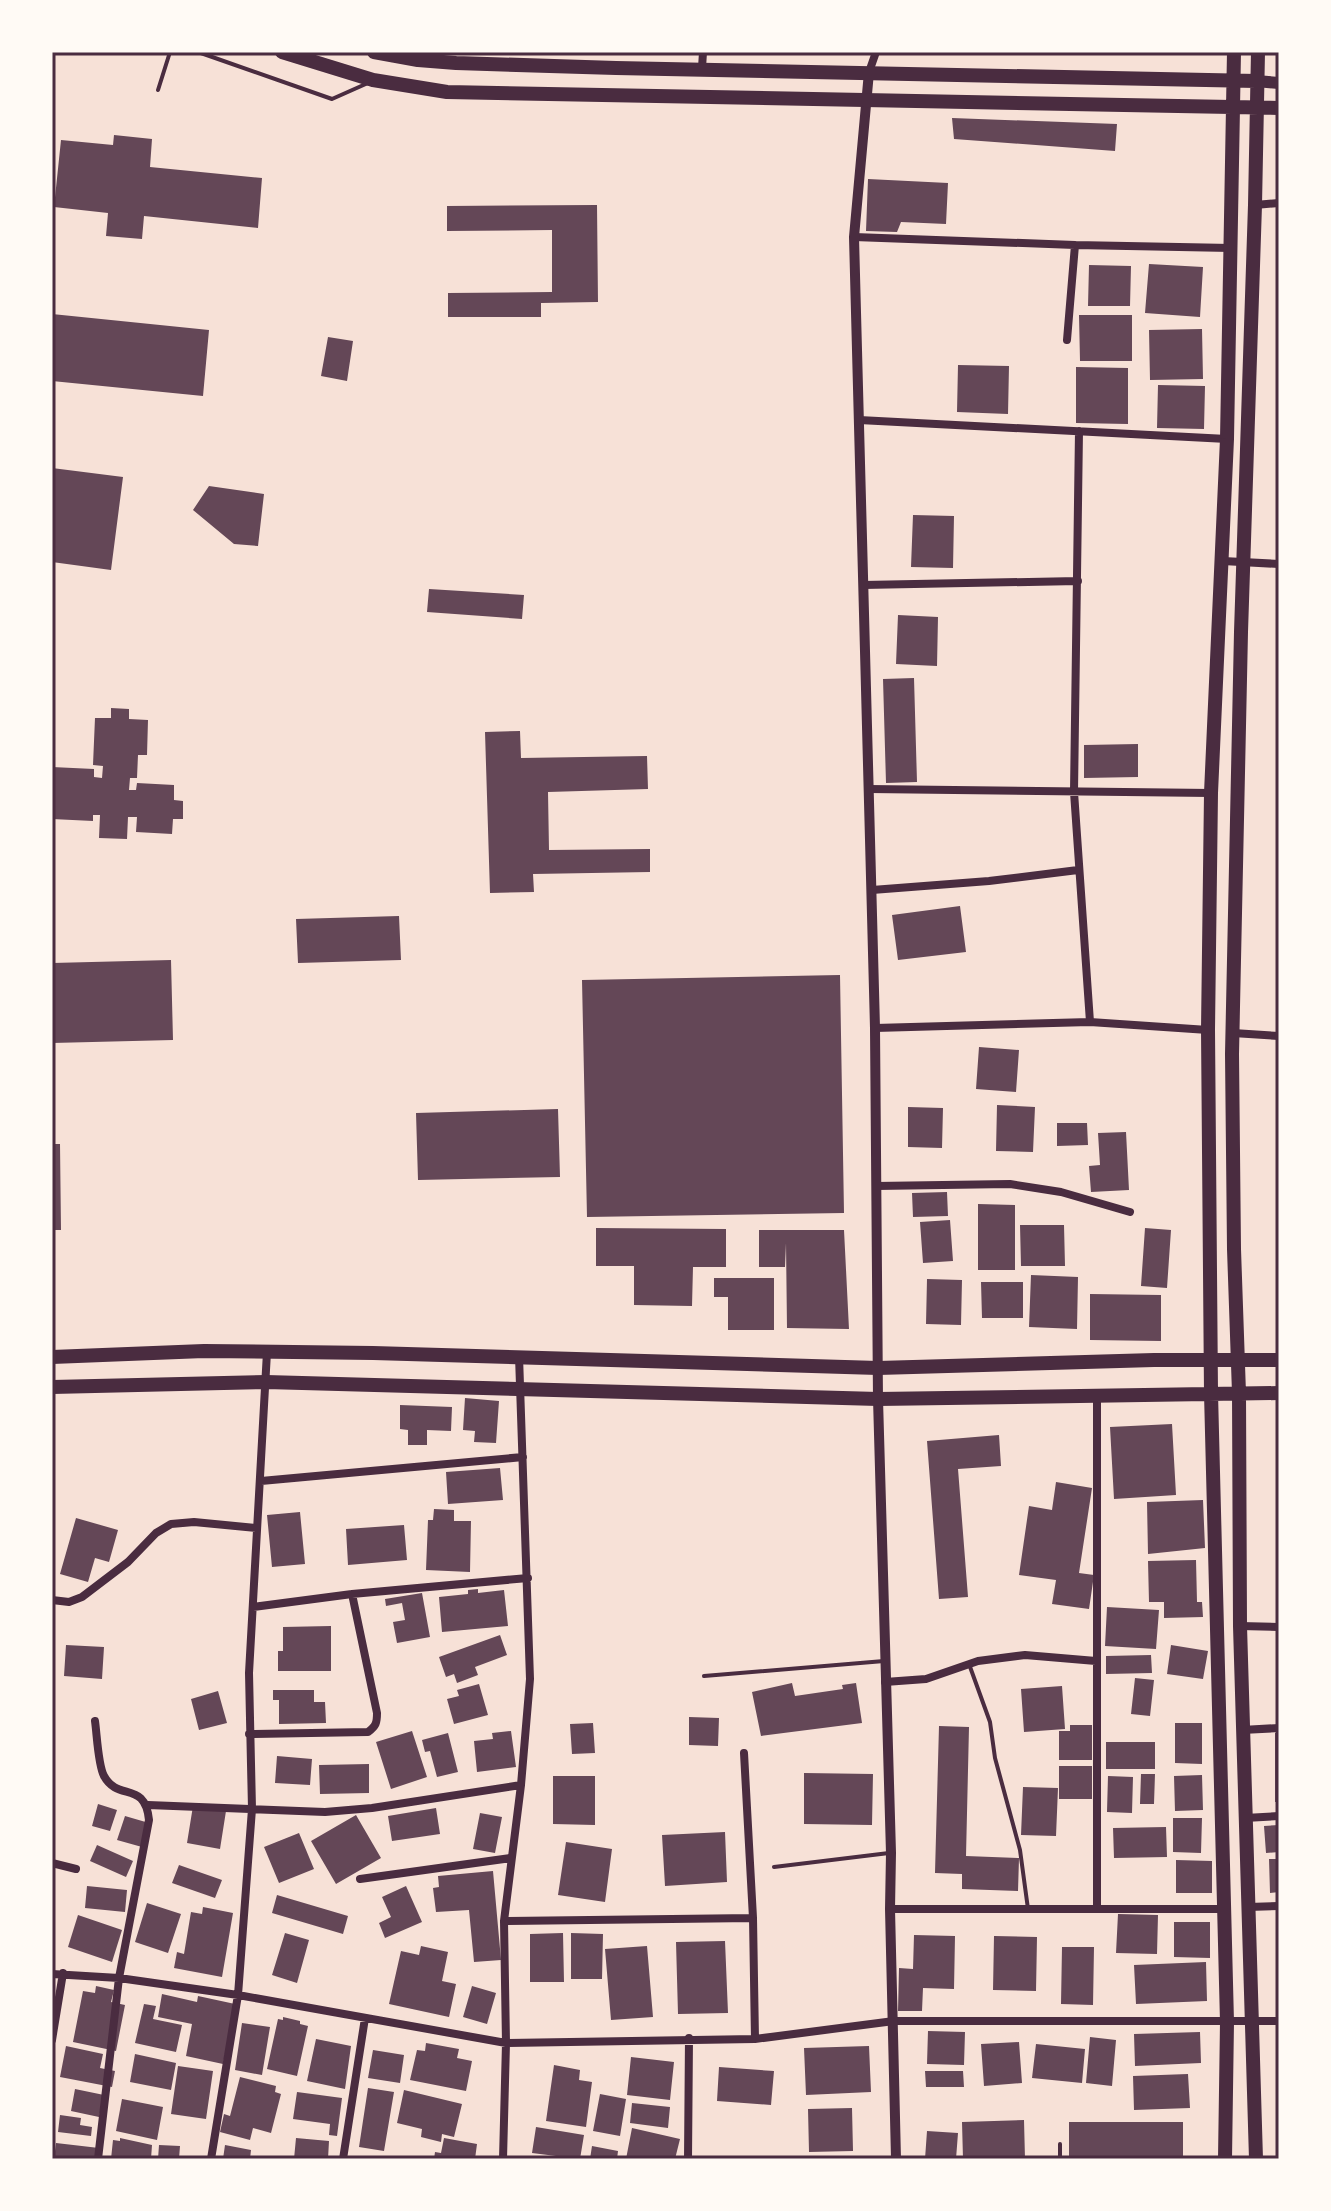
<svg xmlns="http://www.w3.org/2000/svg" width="1331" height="2211" font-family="'Titillium Web',sans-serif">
  <rect width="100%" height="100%" fill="#f7e1d7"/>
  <!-- building -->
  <path fill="#644757" d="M952,118L1117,124L1115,151L954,139Z
    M114,135L152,139L150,167L262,178L258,228L144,216L142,239L106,236L108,213L54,207L61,140L113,145Z
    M868,179L948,183L946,224L901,222L897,232L866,231Z
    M597,205L598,302L541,303V317H448V293L552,292V230L447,231V206Z
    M1149,264L1203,267L1200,317L1145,313Z
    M1089,265L1131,266L1130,306H1088Z
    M52,314L209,330L203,396L52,381Z
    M1079,315H1132V361H1080Z
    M1202,329L1203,379L1150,380L1149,330Z
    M328,337L353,341L347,381L321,376Z
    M958,365L1009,366L1008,414L957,412Z
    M1076,367L1128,368V424L1076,423Z
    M1158,385L1205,386L1204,429L1157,428Z
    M52,468L123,477L111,570L52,562Z
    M209,486L264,494L258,546L234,544L193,510Z
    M913,515L954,516L953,568L911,567Z
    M429,589L524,595L522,619L427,612Z
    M898,615L938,617L937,666L896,664Z
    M914,678L917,782L886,783L883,679Z
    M111,708L129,709V719L148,720L147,755H138L137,778H130L129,790H136L137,783L174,785V800L183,801V819H173L172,834L136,832L137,817H128L127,839L99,838L100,815H93V821L52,819V767L94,769V777L102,778L103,766L93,765L95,718H111Z
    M520,731L521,758L647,756L648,789L548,792L549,850L650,849V872L533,874L534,892L490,893L485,732Z
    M1138,744V777L1084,778V745Z
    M960,906L966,952L898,960L892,915Z
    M399,916L401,960L298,963L296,919Z
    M171,960L173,1040L52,1043V963Z
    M840,975L844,1213L587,1217L582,980Z
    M979,1047L1019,1050L1016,1092L976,1089Z
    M997,1105L1035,1107L1033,1152L996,1151Z
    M908,1107L943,1108L942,1148L908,1147Z
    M558,1109L560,1177L418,1180L416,1113Z
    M1057,1123H1087L1088,1145L1057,1146Z
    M1126,1132L1129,1190L1091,1192L1089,1166L1100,1165L1098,1133Z
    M52,1144H60L61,1230H52Z
    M947,1192L948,1216L913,1217L912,1193Z
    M978,1204L1015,1205V1270H978Z
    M950,1220L953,1261L923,1263L920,1222Z
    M1020,1225H1064L1065,1266H1021Z
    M596,1228L726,1229V1267H693L692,1306L634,1305V1266H596Z
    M1145,1228L1171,1230L1167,1288L1141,1286Z
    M759,1230H844L849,1329L787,1328L786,1243L785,1267H759Z
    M1031,1275L1078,1277L1077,1329L1029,1327Z
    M714,1278H774V1330H728V1297H714Z
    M927,1279L962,1280L961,1325L926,1324Z
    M981,1282H1023V1318H982Z
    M1090,1294L1161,1295V1341L1090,1340Z
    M465,1398L499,1401L496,1443L474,1442L475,1431L463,1430Z
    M400,1405L452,1407L451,1431L427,1430V1445H408V1430L400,1429Z
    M1172,1424L1176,1495L1114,1499L1110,1427Z
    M999,1435L1001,1466L958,1469L968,1597L939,1599L927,1441Z
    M500,1468L503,1500L448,1504L446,1472Z
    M1056,1482L1092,1488L1079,1573L1094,1575L1089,1609L1052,1604L1056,1580L1019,1575L1029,1506L1052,1510Z
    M1203,1500L1205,1548L1148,1554L1147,1502Z
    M434,1509L454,1510V1521H471L470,1572L426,1570L428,1520H433Z
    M300,1512L305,1564L272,1567L267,1515Z
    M76,1518L118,1530L109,1562L95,1558L88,1582L60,1574Z
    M404,1525L407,1560L348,1565L346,1529Z
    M1196,1560L1197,1602H1202L1203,1617L1164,1618V1602H1149L1148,1561Z
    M478,1589V1593L504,1590L508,1626L442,1632L439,1597L468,1594V1590Z
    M422,1593L430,1637L397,1643L393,1622L405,1620L402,1603L386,1606L385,1599Z
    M1107,1607L1159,1610L1156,1649L1105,1646Z
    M331,1626V1671H278V1651H283V1627Z
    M500,1635L507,1655L475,1667L478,1675L457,1683L454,1674L446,1677L439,1657Z
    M66,1645L104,1647L102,1679L64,1676Z
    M1171,1645L1208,1651L1203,1679L1167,1674Z
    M1151,1655L1152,1673L1106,1674V1656Z
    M1135,1678L1154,1680L1150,1716L1131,1714Z
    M792,1683L795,1696L843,1689L842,1685L856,1683L862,1723L761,1736L752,1692Z
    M479,1684L488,1715L454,1724L447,1699L459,1696L457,1690Z
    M1062,1686L1065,1729L1024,1732L1021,1689Z
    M273,1690H314V1702H325L326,1723L279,1724V1700H273Z
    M218,1691L227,1723L199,1730L191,1699Z
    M689,1717L719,1718L718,1746L689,1745Z
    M593,1723L595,1753L572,1754L570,1724Z
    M1175,1723H1202V1764L1175,1763Z
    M1070,1725H1092V1760H1059V1731H1070Z
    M939,1726L969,1727L966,1856L1019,1858L1018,1891L962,1889V1874L935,1873Z
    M412,1731L427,1777L391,1789L376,1742Z
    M511,1731L516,1767L477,1772L474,1741L493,1739L492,1733Z
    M448,1733L458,1772L437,1777L430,1751L425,1752L422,1740Z
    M1275,1733H1279V1802H1275Z
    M1106,1742H1155V1769H1106Z
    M277,1756L312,1759L310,1785L275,1783Z
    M369,1764V1793L320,1794L319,1765Z
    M1059,1766H1092V1799H1059Z
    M804,1773L873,1774L872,1825L804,1824Z
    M1141,1774H1155L1154,1804H1140Z
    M1202,1775L1203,1810L1175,1811L1174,1776Z
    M553,1776H595V1825L553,1824Z
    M1108,1776L1133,1777L1132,1813L1107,1812Z
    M1023,1787L1058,1788L1056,1836L1021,1835Z
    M98,1804L117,1810L110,1831L92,1826Z
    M193,1806L226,1811L220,1849L187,1843Z
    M436,1808L440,1834L392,1841L388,1816Z
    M480,1813L502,1817L495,1853L473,1849Z
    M356,1815L381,1858L336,1884L311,1841Z
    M125,1816L149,1823L142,1847L117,1840Z
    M1173,1818H1202L1201,1853L1173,1852Z
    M1279,1825V1852L1266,1853L1264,1826Z
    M1166,1827L1167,1857L1114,1858L1113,1828Z
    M725,1832L727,1882L665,1886L662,1835Z
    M299,1833L314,1869L279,1883L264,1847Z
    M566,1842L612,1849L605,1902L558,1895Z
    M97,1845L133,1861L126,1877L90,1861Z
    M1269,1859H1279V1892L1270,1893Z
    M1176,1860L1212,1861V1893H1176Z
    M179,1865L222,1880L215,1898L172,1883Z
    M493,1871L501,1960L474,1962L469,1910L436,1912L433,1888L439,1887L438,1876Z
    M87,1886L127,1890L125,1912L85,1908Z
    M406,1886L422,1922L385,1938L379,1923L391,1917L382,1897Z
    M277,1895L348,1916L343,1934L272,1913Z
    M147,1903L181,1914L168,1953L135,1942Z
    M203,1907L233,1913L222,1977L174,1968L177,1952L184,1954L191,1912L202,1914Z
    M1118,1914L1158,1915L1157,1954L1116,1953Z
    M78,1915L122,1930L112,1962L68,1947Z
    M1174,1922H1210V1958L1174,1957Z
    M285,1933L309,1940L297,1983L272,1975Z
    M563,1933L564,1982H530V1934Z
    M571,1933L603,1934L602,1979H571Z
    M914,1935L955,1936L954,1989L923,1988L922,2011H898L899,1968L913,1969Z
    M994,1936L1037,1937L1036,1991L993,1990Z
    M725,1941L728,2013L678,2014L676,1942Z
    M421,1946L448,1952L442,1981L456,1984L449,2017L389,2004L401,1951L419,1955Z
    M647,1946L653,2017L611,2020L605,1949Z
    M1062,1947H1094L1093,2005L1061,2004Z
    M1206,1962L1207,2001L1136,2004L1134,1965Z
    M96,1986L114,1990L111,2002L125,2005L116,2051L73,2042L83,1991L95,1993Z
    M472,1986L496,1993L487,2024L463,2017Z
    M162,1994L197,2002L198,1996L235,2004L223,2064L186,2056L192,2024L158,2017Z
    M144,2004L156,2006L153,2019L182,2025L176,2052L135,2043Z
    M283,2017L300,2021V2024L308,2026L297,2076L267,2069L278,2019L283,2020Z
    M242,2023L270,2027L262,2075L235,2070Z
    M928,2031L965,2032L964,2065L927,2064Z
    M1200,2032L1201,2063L1135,2066L1134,2034Z
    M1090,2037L1116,2040L1112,2086L1086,2083Z
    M316,2039L351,2046L345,2089L307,2081Z
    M1019,2042L1022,2083L984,2086L981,2044Z
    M426,2043L459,2049L457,2058L472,2061L466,2091L410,2080L417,2050L425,2051Z
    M1036,2044L1085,2049L1082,2083L1032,2078Z
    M66,2046L103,2054L100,2068L115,2071L112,2087L60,2077Z
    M869,2046L871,2092L806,2095L804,2048Z
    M373,2050L404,2055L400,2083L368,2078Z
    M135,2054L176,2063L171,2090L130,2082Z
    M631,2057L674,2062L670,2100L627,2095Z
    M554,2065L580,2070L579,2080L592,2082L586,2127L546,2121Z
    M178,2066L213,2071L206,2119L171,2114Z
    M719,2067L774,2071L771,2105L717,2101Z
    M925,2071H963L964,2087H926Z
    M1188,2074L1190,2108L1134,2110L1133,2076Z
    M240,2077L276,2086L275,2092L281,2094L271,2133L253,2128L250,2140L220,2132L224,2114L230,2116Z
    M368,2088L394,2092L384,2151L359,2147Z
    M75,2089L104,2095L99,2117L71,2111Z
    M404,2090L462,2104L454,2137L442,2134L441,2142L421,2137L422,2129L397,2123Z
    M297,2092L342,2098L337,2136L329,2135L330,2124L293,2119Z
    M600,2094L626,2099L620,2136L593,2131Z
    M122,2099L163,2107L157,2140L116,2131Z
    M632,2103L670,2107L668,2128L630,2123Z
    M852,2108L853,2151L809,2152L808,2109Z
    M60,2115L81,2118L80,2125L92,2127L91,2136L58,2132Z
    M1024,2120L1025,2159H963L962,2122Z
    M1069,2122H1183V2159H1069Z
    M536,2127L584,2135L580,2159L532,2153Z
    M632,2128L680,2139L675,2159H626Z
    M927,2131L958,2133L956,2159H925Z
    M120,2138L152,2145L151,2159H111L113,2140L120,2141Z
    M296,2138L329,2141L328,2159H294Z
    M444,2138L477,2144L475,2159H434L435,2152L441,2153Z
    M56,2143L99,2148L97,2159H54Z
    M159,2145L180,2146L179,2159H158Z
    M225,2145L251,2150L250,2159H223Z
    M592,2146L618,2151L617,2159H590Z"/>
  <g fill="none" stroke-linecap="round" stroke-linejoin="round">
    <!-- service -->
    <path stroke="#4a2c40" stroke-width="4" d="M198,52L332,99L368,83
      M158,90L170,52
      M969,1664L990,1722L995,1758L1020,1850L1028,1909
      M704,1676L884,1661
      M774,1867L889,1853
      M1060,2159V2144"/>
    <!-- minor -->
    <path stroke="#4a2c40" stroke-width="8" d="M702,68L703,52
      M869,72L876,52
      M1255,205L1279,203
      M854,237L1075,245L1067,340
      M1075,245L1231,248
      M859,420L1227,439
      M1079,431L1074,792L1090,1022
      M1223,561L1279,564
      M863,585L1078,581
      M869,789L1211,793
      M872,890L989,881L1078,870
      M875,1028L1090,1022L1208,1030
      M1233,1033L1279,1036
      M876,1186L1010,1184L1061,1192L1130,1212
      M261,1481L523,1457
      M52,1600L69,1602L82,1597L128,1562L156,1533L171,1524L194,1522L257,1528
      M253,1607L352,1594L528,1578
      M1240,1626L1279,1627
      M885,1682L926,1679L978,1661L1025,1655L1096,1661
      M95,1721C97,1735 98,1765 104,1776C118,1802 145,1780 149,1820L119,1978L98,2159
      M1242,1730L1279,1728
      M249,1734L368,1732C376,1726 377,1723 377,1713L352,1594
      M744,1753L753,1918L755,2039
      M148,1805L325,1812L372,1808L521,1785
      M1245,1818L1279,1816
      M52,1863L76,1869
      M360,1879L511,1858
      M1248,1907L1279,1906
      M890,1909H1222
      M1097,1909V1396
      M504,1921L753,1918
      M52,1974L119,1978L238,1995L506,2043L755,2039L894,2021H1279
      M52,2040L63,1973
      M211,2159L238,1995L252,1809L249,1673L267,1352
      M343,2159L365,2018
      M503,2159L506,2043L504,1921L521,1785L530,1679L519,1356
      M688,2159L689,2038"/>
    <!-- tertiary -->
    <path stroke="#4a2c40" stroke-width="10" d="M869,72L854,237L875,1028L878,1399L891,1853L890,1909L896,2159"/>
    <!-- secondary -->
    <path stroke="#4a2c40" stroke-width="12" d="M1256,81L1279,83"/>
    <!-- primary -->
    <path stroke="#4a2c40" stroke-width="14" d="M282,52L373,80L447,92L1279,108
      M374,52L418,60L456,63L616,68L1256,81
      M52,1357L204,1351L373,1353L878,1368L1154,1360H1279
      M52,1387L266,1382L878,1399L1279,1393
      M1225,2159L1227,2022L1211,1393L1208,1030L1211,793L1227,439L1234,52
      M1256,2159L1240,1626L1239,1393L1234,1249L1232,1054L1241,632L1255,205L1258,52"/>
  </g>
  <!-- border -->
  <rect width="1331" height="2211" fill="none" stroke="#fffaf5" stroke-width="108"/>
  <rect x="54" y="54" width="1223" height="2103" fill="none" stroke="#4a2c40" stroke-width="3"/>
</svg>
